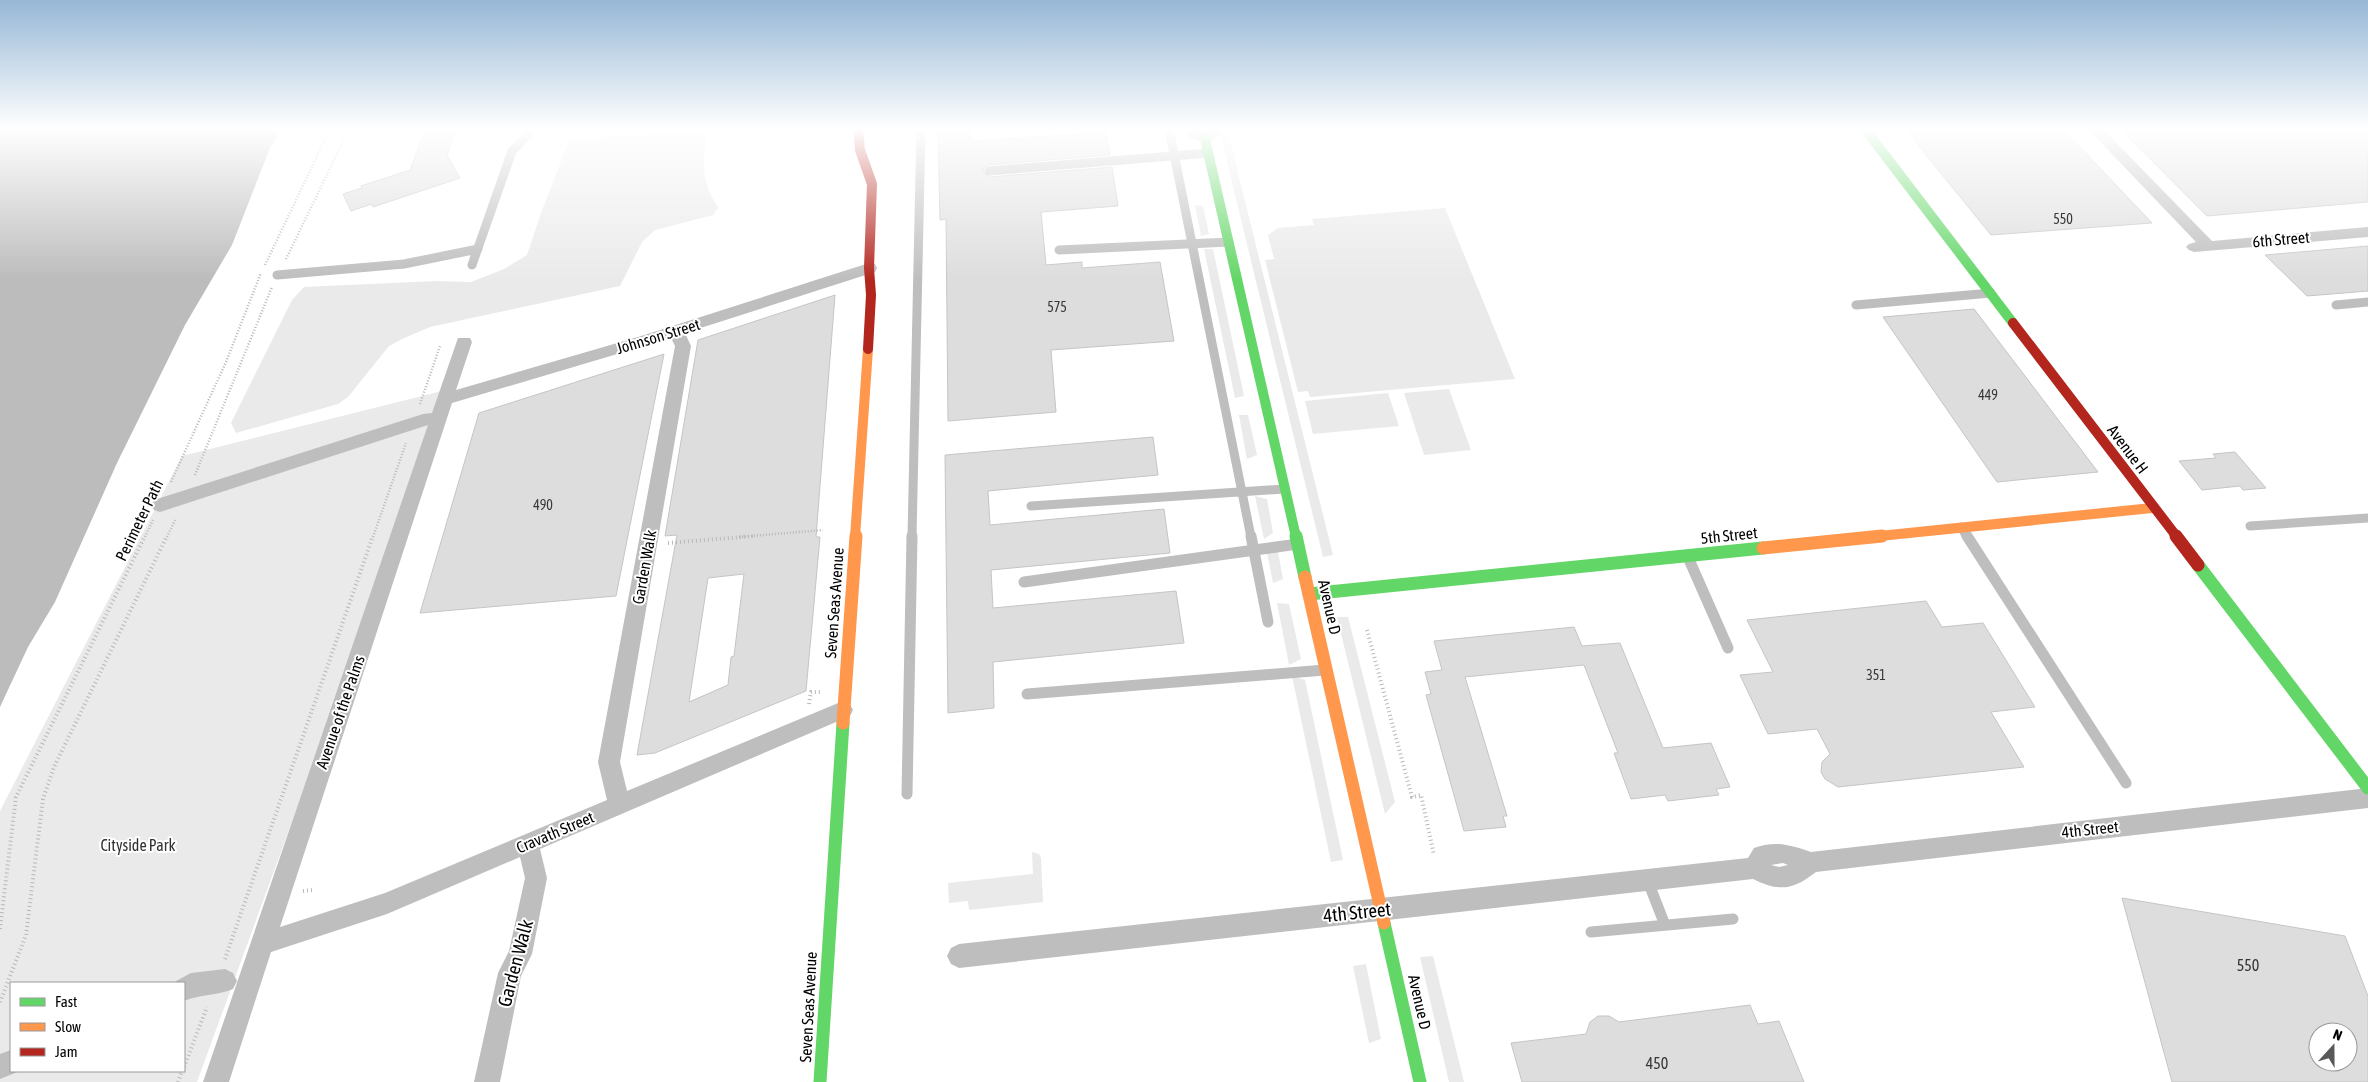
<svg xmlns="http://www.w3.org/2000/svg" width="2368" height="1082" font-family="'Asap Condensed',sans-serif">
  <rect width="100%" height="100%" fill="#fff"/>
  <!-- green -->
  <path fill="#eaeaea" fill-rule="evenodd" d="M1219,129H1227L1333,555L1323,557Z
    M692,131L707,132C702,164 701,180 718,208L713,215L655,230L642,242L620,286L430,327L402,339L389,346L348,397L338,404L236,433L231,423L292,300L304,287L437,281L471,282L504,269L527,255L541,213L569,141L631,134Z
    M1195,205L1203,206L1209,234L1201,236Z
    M1445,208L1515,379L1310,397L1308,391L1298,392L1265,260L1274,259L1268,235L1278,228L1314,225L1312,219Z
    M1204,249H1213L1244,396L1235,398Z
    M450,389L197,1082H0V811L182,456ZM11,983H184V1071H11Z
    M1449,389L1471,450L1424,455L1404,393Z
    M1388,393L1399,426L1313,434L1305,401Z
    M1239,415H1248L1257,455L1247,459Z
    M1255,496L1267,499L1273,533L1264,539Z
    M1266,548L1278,552L1283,579L1273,583Z
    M1277,603L1289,604L1301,659L1289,665Z
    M1337,617H1348L1395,802L1385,814Z
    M1292,676L1305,680L1343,860L1331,862Z
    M1032,852L1039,854L1041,858L1043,902L969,910L968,901L949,903L948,883L1033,874Z
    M1433,956L1464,1082H1449L1420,957Z
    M1366,964L1381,1039L1369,1043L1353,966Z"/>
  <!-- water -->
  <path fill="#bcbcbc" d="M0,129H303L0,747Z"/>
  <!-- pier -->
  <path fill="#fff" d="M281,129H306L269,212L0,749V707L28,647L55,602L117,463L185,325L232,245L270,148Z"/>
  <!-- building -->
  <path fill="#ddd" stroke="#c5c5c5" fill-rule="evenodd" d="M938,129H971L972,141L1106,132L1110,155L988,165L984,168L983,172L990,177L1112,167L1118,206L1041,212L1046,265L1082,262V268L1160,262L1174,341L1051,350L1056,412L948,421L946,219L940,220Z
    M1905,129H2002L2003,131L2063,129L2152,223L1991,235Z
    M2120,129H2368V202L2207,216Z
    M455,131L447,155L460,178L373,207L372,204L351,211L343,194L362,188L361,186L410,170L424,133Z
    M2368,246V291L2307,296L2265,255Z
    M835,295L816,537H820L806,691L655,753L637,755L677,535L665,536L698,340ZM744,574L734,656L731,657L728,685L689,702L708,578Z
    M1974,309L2098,472L1997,482L1883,317Z
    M664,354L616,596L420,613L479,413Z
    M1153,437L1158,475L988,491L990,525L1164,509L1170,553L991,570L993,608L1176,591L1184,643L993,662L994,708L948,713L945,455Z
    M2235,452L2266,488L2243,490L2240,486L2202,490L2179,461L2216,458L2213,454Z
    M1926,601L1942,627L1983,623L2035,707L1991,712L2024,767L1838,787L1825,779L1821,772L1822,762L1830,754L1817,729L1768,734L1740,675L1773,672L1747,620Z
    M1574,627L1582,646L1620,643L1663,748L1711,743L1730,787L1716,789L1719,795L1668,801L1665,795L1631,799L1614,753H1618L1584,665L1465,677L1507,816H1503L1506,827L1464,831L1426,695L1431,694L1425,672L1442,670L1434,641Z
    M2122,898L2345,936L2368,996V1082H2172ZM2318,1032H2348V1062H2318Z
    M1750,1005L1758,1024L1779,1021L1804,1082H1522L1511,1043L1586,1034L1590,1022L1598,1016H1609L1619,1022Z"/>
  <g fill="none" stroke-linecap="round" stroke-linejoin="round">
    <!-- path-far1 -->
    <path stroke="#b8b8b8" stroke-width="2.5" stroke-dasharray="1 2" stroke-linecap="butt" d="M286,259L349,129
      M265,265L330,129
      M420,404L440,346
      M195,475L272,287
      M171,482L226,362L261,273
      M145,537L153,520
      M167,537L175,520
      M373,537L406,443
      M739,537L823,530"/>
    <!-- path -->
    <path stroke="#b8b8b8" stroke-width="4" stroke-dasharray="1 3" stroke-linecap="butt" d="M668,543L754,536
      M1367,630L1412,797L1421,795L1434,855
      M809,704L811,692H820
      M303,891L313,890
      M0,929L16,797L145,536
      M225,959L373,536
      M0,1002L26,935L43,799L54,767L167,536
      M184,1067L207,1007
      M178,1082L182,1071"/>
    <!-- lane-far1 -->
    <path stroke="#bebebe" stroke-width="9" d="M1169,129L1251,537
      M989,171L1208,153
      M1059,250L1229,242
      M472,265L512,151L529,134L531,129
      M277,275L404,264L478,249
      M1856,305L1991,293
      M2336,305L2368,302
      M1031,506L1284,489
      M2250,526L2368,518
      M1961,527L1967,537
      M912,537L921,129"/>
    <!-- lane -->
    <path stroke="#bebebe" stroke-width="11" d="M1251,536L1268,622
      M1967,536L2126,783
      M1687,555L1728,648
      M1024,582L1298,544
      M1027,694L1325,670
      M907,794L912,536
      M1647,879L1665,925
      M1591,932L1733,919"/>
    <!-- street -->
    <path fill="#bebebe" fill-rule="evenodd" d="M1186,129H1200L1204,133L1205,129H1219L1220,133C1210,145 1202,143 1189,137Z
      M2088,129H2103L2212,241L2368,227V237L2194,252L2189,250L2186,247L2189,244L2196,242Z
      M869,263L875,264L877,268L875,272L685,333L691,346L620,762L627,791L843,701L850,704L853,710L850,716L540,849L547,878L532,954L521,976L500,1082H474L498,973L509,951L525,878L520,857L387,914L271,952L229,1082H203L428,425L160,512L154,510L151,505L154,500L423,414L432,413L458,338H470L472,342L456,390L638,337ZM671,338L675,346L598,762L607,800L385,893L280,927L452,403Z
      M2368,788V808L1816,872C1793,890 1779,892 1753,879L959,968L951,964L947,956L951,948L959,944L1748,858L1754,848C1775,840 1791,845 1811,852ZM1783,863L1788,865L1779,867L1771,865Z
      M225,969L233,973L237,981L233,989C217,996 200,994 184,1001V983H174L176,981L191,973Z
      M11,1050V1071H20L0,1079V1054Z"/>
    <!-- fast-far1 -->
    <path stroke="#63d668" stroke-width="10" d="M1865,129L2013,323
      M1205,139L1296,537"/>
    <!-- fast -->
    <path stroke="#63d668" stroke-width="13" d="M1296,536L1305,577
      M2198,565L2368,788
      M1309,594L1763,548
      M1384,923L1420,1082
      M820,1082L843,723"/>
    <!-- slow-far1 -->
    <path stroke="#ff974d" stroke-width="10" d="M855,537L868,349
      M1870,537L2152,508"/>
    <!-- slow -->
    <path stroke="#ff974d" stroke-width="13" d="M1763,548L1882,536
      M1305,577L1384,923
      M843,723L856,536"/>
    <!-- jam-far1 -->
    <path stroke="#b3261e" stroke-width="10" d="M858,129L860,150L872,184L869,268L871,295L868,349
      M2013,323L2177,537"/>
    <!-- jam -->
    <path stroke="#b3261e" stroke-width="13" d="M2176,536L2198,565"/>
  </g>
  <!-- sky -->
  <linearGradient id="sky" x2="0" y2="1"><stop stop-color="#96b7d6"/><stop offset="0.46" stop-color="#fff"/><stop offset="1" stop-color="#fff" stop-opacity="0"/></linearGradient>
  <rect width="2368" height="280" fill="url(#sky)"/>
  <g text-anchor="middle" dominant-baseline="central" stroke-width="4" stroke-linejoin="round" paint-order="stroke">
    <!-- number labels -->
    <g font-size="14" fill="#373737">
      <text x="2063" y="219">550</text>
      <text x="1057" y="307">575</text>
      <text x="1988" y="395">449</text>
      <text x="543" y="505">490</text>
      <text x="1876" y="675">351</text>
    </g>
    <!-- street labels -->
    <g font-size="16" fill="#000" stroke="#fff">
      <text transform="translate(2281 239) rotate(-5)">6th Street</text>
      <text transform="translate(658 336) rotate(-17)">Johnson Street</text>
      <text transform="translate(2128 449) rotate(53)">Avenue H</text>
      <text transform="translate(139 520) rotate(-64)">Perimeter Path</text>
      <text transform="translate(1729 535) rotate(-6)">5th Street</text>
      <text transform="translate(644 567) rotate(-80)">Garden Walk</text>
      <text transform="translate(834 603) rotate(-86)">Seven Seas Avenue</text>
      <text transform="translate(1330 607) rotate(77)">Avenue D</text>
      <text transform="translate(340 712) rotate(-71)">Avenue of the Palms</text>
      <text transform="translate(2090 829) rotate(-6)">4th Street</text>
      <text transform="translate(555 832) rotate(-23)">Cravath Street</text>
      <text transform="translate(1420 1002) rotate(77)">Avenue D</text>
      <text transform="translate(808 1007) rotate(-87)">Seven Seas Avenue</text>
    </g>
    <!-- park labels -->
    <g font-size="16" fill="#303030" stroke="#fff">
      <text x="138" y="845">Cityside Park</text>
    </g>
    <!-- near-number labels -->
    <g font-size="16" fill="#373737">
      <text x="2248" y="965">550</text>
      <text x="1657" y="1063">450</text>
    </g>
    <!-- near-street labels -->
    <g font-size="19" fill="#000" stroke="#fff">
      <text transform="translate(1357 912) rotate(-6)">4th Street</text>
      <text transform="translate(515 963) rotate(-75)">Garden Walk</text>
    </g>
  </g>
  <!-- legend -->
  <rect x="10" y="982" width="175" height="90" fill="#ffffff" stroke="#999999"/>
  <rect x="20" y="998" width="25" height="8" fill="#63d668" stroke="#999999"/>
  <text x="55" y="1007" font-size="15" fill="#000000">Fast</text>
  <rect x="20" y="1023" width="25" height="8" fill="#ff974d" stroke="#999999"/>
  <text x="55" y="1032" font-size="15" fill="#000000">Slow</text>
  <rect x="20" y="1048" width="25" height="8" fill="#b3261e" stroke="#999999"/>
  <text x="55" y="1057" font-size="15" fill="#000000">Jam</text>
  <!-- north arrow -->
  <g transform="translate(2333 1047) rotate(21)"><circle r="24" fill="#ffffff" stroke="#999999"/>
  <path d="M0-4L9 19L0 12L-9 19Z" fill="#595959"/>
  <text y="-8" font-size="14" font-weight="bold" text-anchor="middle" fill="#000000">N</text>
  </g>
</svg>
